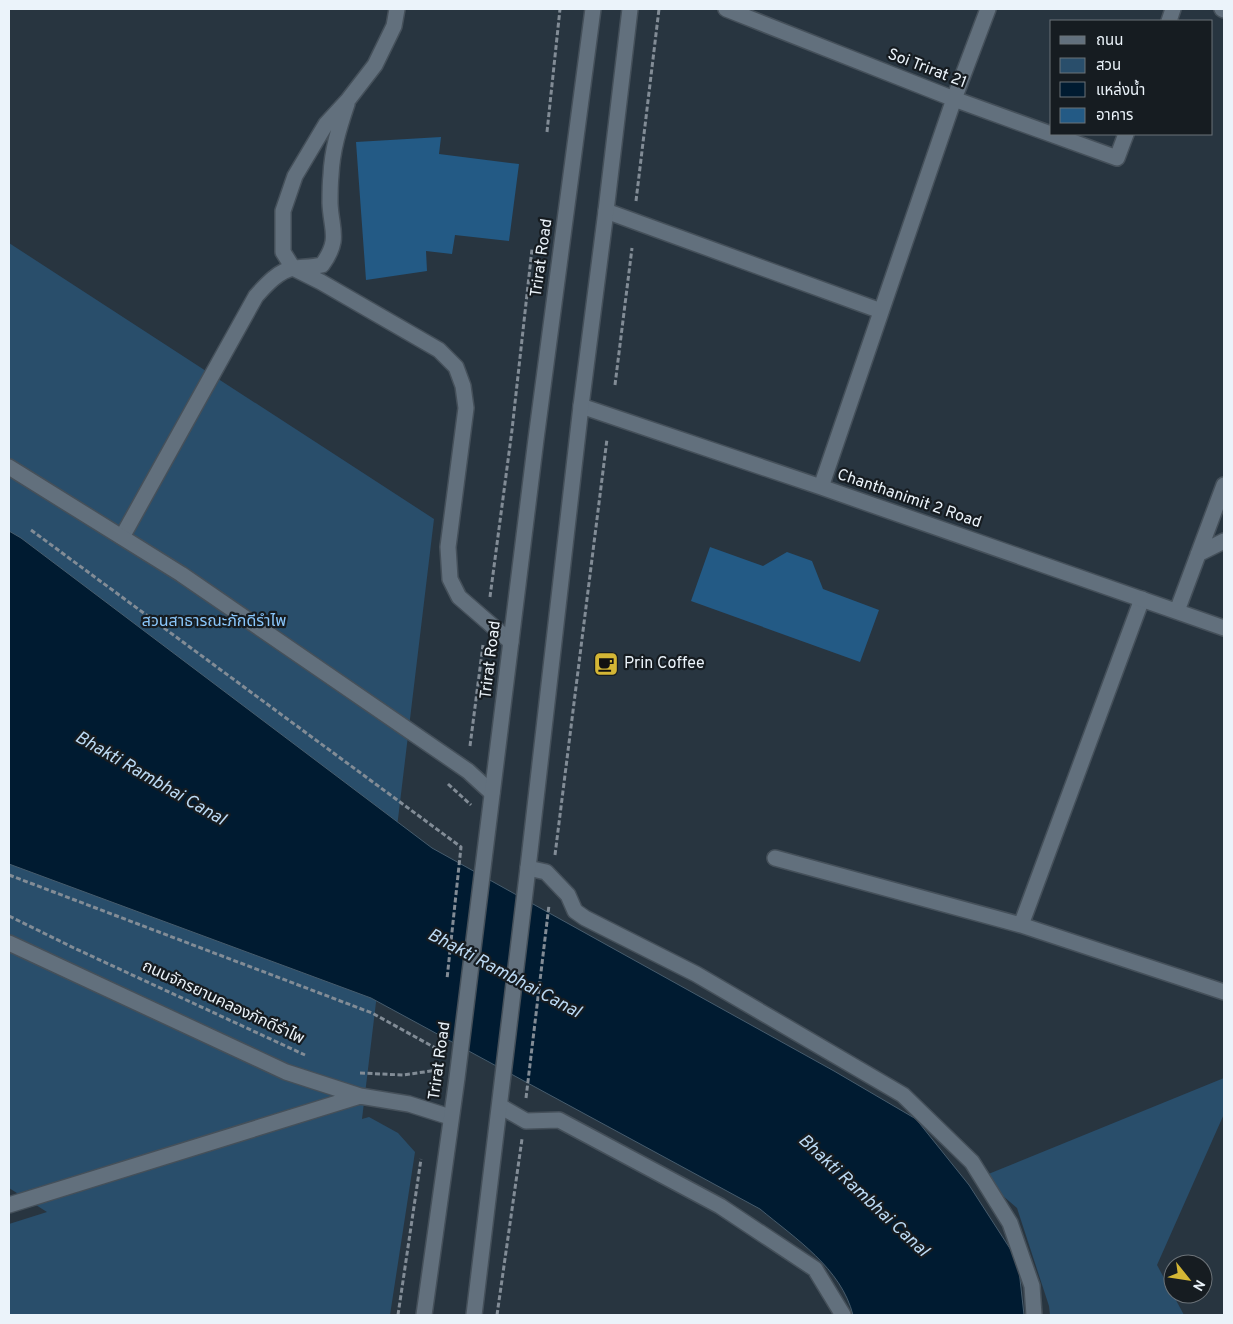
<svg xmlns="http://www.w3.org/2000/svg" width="1233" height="1324" font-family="Overpass,'Noto Sans Thai',sans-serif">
  <rect width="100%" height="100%" fill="#283540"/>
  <!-- green -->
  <path fill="#294e6b" d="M9,243L434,519L362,1119L369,1117L398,1133L415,1152L390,1315H9V1224L47,1212L9,1188Z
    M1224,1078V1114L1157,1265L1184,1315H1050L1049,1306L1017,1208L981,1177Z"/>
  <!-- water -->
  <path fill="#001b31" stroke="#465c6d" d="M9,531L21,538L432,848L834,1071L916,1119L969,1185L1018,1261L1024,1315H853C841,1268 796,1239 760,1209L371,998L9,864Z"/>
  <!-- building -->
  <path fill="#235a85" d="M441,137L439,154L519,164L509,241L455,235L452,254L426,251L427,271L366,280L356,142Z
    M710,547L763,566L787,552L812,561L823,589L879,610L860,662L691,601Z"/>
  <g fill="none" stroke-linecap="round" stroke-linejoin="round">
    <defs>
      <path id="lane" d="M397,9L394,26L375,65L348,100L326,124L295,176L283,211V252L293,268L321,282L439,350L456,367L463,386L466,408L448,547L450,579L459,597L511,642
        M122,537L256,296C265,286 279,270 294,268C303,267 312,267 322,265C341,239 331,230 330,203C330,194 330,184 331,175C332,150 339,128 347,104
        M1142,599L1021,925L1224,992
        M775,858L1021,925"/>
      <path id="street" d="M726,9L954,99L1117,158L1126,134
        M1222,9L1224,10
        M1169,21L1173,9
        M606,211L881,311
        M581,406L821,487L1224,628
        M9,467L181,574L468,771L492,793
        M821,487L954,99L988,9
        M1198,554L1224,541
        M1177,611L1224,485
        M528,868L546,872L568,895L575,911L585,918L696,974L903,1095L972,1162L1010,1223L1032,1286L1034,1315
        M9,943L286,1072L360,1096
        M500,1106L526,1121L559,1120L720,1206L815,1269L843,1315
        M9,1205L360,1096L409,1104L450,1117"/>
      <path id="secondary" d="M424,1315L457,1078L536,439L593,9
        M474,1315L528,868L581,406L606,211L630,9"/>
    </defs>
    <!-- lane casing -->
    <use href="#lane" stroke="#45505a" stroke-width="18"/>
    <!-- street casing -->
    <use href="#street" stroke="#45505a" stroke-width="18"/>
    <!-- secondary casing -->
    <use href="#secondary" stroke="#45505a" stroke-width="18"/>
    <!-- path -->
    <path stroke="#828c96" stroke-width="3" stroke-dasharray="5 2.5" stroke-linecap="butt" d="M547,132L560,9
      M636,201L659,9
      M615,385L632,248
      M31,530L461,847L447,979
      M490,597L512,430L532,249
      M470,746L483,645
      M448,784L471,805
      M555,855L607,439
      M9,875L372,1013L439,1050L440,1048
      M9,916L74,948L305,1055
      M360,1073L403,1075L438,1070
      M526,1098L549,905
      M398,1315L421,1159
      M497,1315L522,1139"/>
    <!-- lane -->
    <use href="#lane" stroke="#62707d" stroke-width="15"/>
    <!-- street -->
    <use href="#street" stroke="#62707d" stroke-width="15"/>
    <!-- secondary -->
    <use href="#secondary" stroke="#62707d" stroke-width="15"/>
  </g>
  <!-- icons -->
  <defs>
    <symbol id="cafe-square" viewBox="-11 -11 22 22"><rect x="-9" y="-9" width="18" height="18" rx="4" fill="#d4b635" stroke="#161c21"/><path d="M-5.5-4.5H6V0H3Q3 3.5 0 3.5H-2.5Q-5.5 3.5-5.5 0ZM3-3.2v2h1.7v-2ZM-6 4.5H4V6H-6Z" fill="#111"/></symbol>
  </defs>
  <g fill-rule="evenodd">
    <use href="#cafe-square" x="592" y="650" width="28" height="28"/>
  </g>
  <g text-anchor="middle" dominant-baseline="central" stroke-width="4.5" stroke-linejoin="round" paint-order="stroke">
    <!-- street labels -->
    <g font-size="16" fill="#ebf3fa" stroke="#161c21">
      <text transform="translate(927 69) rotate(21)">Soi Trirat 21</text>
      <text transform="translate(542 258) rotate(-82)">Trirat Road</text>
      <text transform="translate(909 499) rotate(19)">Chanthanimit 2 Road</text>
      <text transform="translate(491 660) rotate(-83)">Trirat Road</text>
      <text transform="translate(223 1003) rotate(25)">ถนนจักรยานคลองภักดีรำไพ</text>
      <text transform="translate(440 1061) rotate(-82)">Trirat Road</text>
    </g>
    <!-- park labels -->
    <g font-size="16" fill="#8ac6fa" stroke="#161c21">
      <text x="214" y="622">สวนสาธารณะภักดีรำไพ</text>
    </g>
    <!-- poi labels -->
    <g font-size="16" fill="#ebf3fa" stroke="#161c21" text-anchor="start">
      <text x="624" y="664">Prin Coffee</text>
    </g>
    <!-- water labels -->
    <g font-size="18" font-style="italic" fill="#bcdaf4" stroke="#161c21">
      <text transform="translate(150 779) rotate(30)">Bhakti Rambhai Canal</text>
      <text transform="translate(504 974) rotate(28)">Bhakti Rambhai Canal</text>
      <text transform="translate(863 1196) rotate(43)">Bhakti Rambhai Canal</text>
    </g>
  </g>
  <!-- border -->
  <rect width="1233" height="1324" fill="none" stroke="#ebf3fa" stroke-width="20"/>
  <!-- legend -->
  <rect x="1050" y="20" width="162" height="115" fill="#161c21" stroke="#6b7278"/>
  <rect x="1060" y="36" width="25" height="8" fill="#62707d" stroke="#6b7278"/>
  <text x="1096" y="45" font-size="15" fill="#ebf3fa">ถนน</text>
  <rect x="1060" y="58" width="25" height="15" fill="#294e6b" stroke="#6b7278"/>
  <text x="1096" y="70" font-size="15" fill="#ebf3fa">สวน</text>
  <rect x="1060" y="82" width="25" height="15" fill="#001b31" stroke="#6b7278"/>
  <text x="1096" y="95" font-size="15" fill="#ebf3fa">แหล่งน้ำ</text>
  <rect x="1060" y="108" width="25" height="15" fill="#235a85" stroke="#6b7278"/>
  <text x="1096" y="120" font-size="15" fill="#ebf3fa">อาคาร</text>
  <!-- north arrow -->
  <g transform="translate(1188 1279) rotate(120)"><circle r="24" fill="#161c21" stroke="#6b7278"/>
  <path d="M0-4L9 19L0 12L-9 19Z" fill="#d4b635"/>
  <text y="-8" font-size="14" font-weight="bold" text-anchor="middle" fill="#ebf3fa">N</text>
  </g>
</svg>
